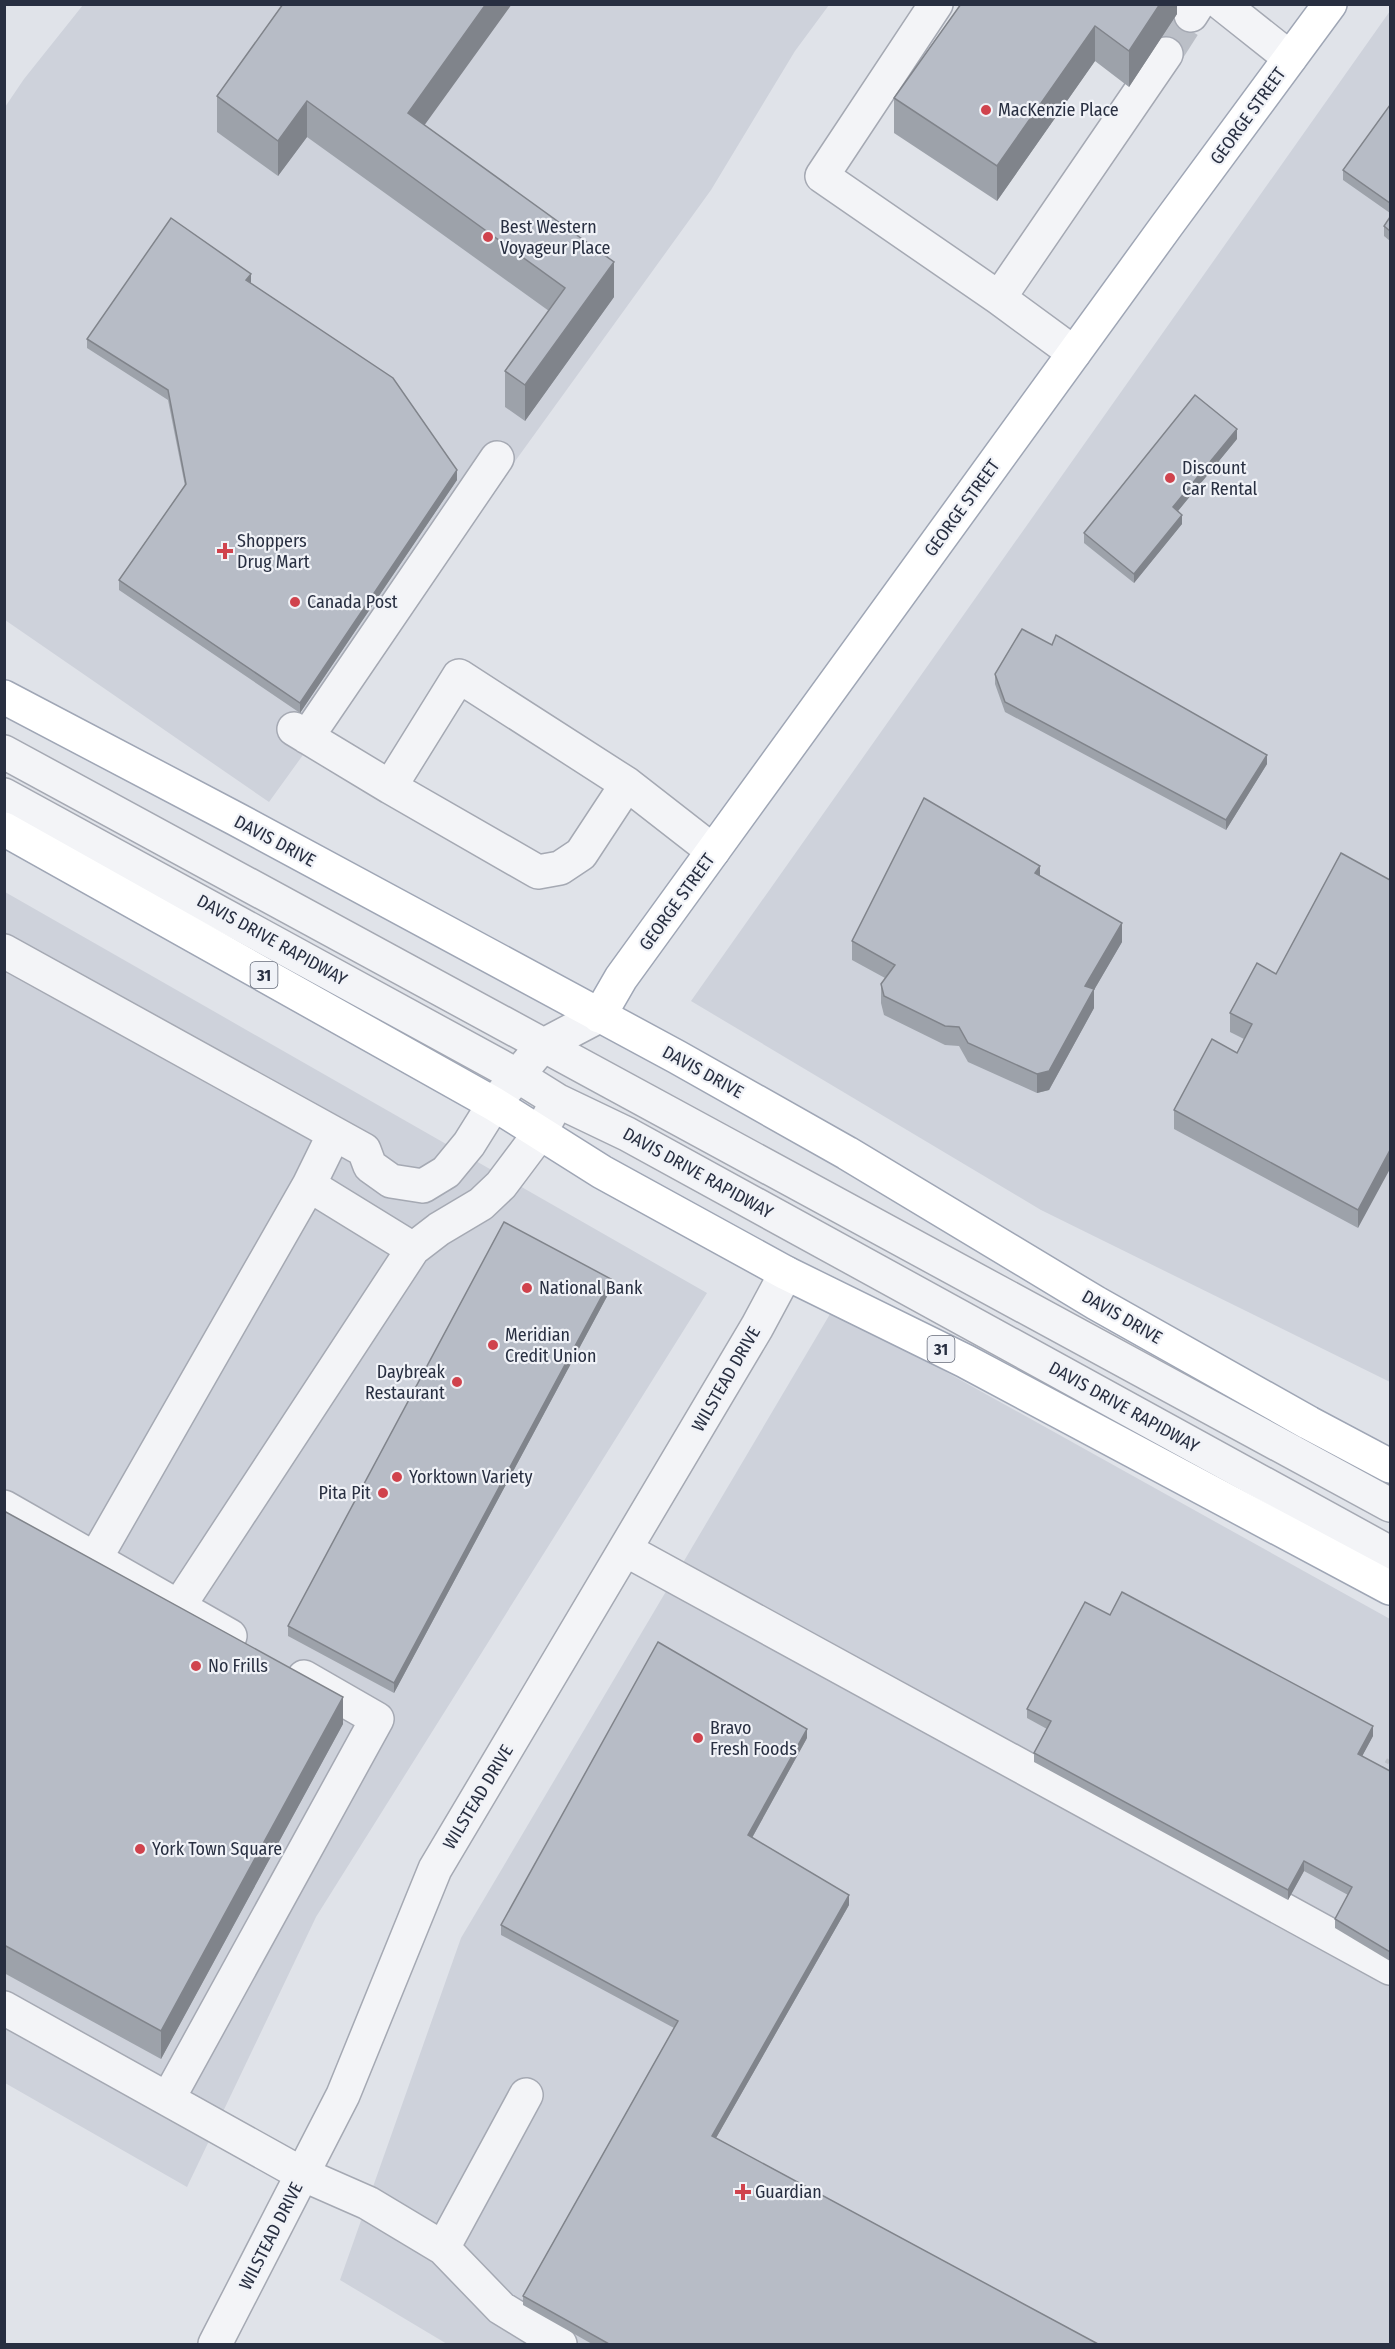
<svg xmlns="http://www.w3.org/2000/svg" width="1395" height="2349" font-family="'Fira Sans Condensed',sans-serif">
  <rect width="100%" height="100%" fill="#e0e3e9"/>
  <!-- built -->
  <path fill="#ced2db" d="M83,5H829L795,51L711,190L269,802L5,620V107L24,79Z
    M1390,11V1382L1041,1210L691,1001Z
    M5,892L707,1293L316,1917L187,2187L5,2083Z
    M833,1309L1390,1619V2344H447L340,2280L461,1938Z"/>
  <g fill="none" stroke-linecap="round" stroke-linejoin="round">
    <!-- minor-tunnel -->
    <path stroke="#bbbfc7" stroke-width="33" stroke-dasharray="33 16" stroke-linecap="butt" d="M1166,54L1191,15"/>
    <defs>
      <path id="minor" d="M936,4L822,176L999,298L1166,54
        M1222,4L1290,58
        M1191,15L1198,4
        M999,298L1074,353
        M294,729L390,787
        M307,737L497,458
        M4,752L1390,1505
        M627,784L581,854L560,868L538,872L390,787L459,676L627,784L713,851
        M4,795L518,1076L558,1101L627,1134L1390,1553
        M4,951L364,1150L370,1166L391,1181L423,1186L446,1172L469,1144L494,1104L542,1046L599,1016
        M309,1185L413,1249
        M4,1507L230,1636
        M626,1550L1390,1968
        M95,1559L309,1185L334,1134
        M179,1606L413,1249L439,1229L481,1204L501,1185L540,1133L554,1107
        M4,2008L302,2174L368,2203L443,2248L526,2095
        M168,2099L377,1719L304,1677
        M443,2248L501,2308L560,2344
        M215,2344L343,2095L435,1869L757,1327L786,1273"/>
      <path id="major" d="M4,697L236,819L677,1057L847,1153L1096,1303L1309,1423L1390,1466
        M4,829L494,1104L602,1172L786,1273L965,1361L1390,1588
        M599,1016L621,978L713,851L1167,225L1330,4"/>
    </defs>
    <!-- minor casing -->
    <use href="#minor" stroke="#a5a9b3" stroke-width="36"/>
    <!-- major casing -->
    <use href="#major" stroke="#9fa6b5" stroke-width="36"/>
    <!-- path -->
    <path stroke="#bec1c8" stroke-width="4" stroke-dasharray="4.5 4.5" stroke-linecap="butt" d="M1382,1771L1390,1757"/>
    <!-- minor -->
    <use href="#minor" stroke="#f3f4f7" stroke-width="33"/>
    <!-- major -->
    <use href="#major" stroke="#fff" stroke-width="33"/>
  </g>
  <!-- wall -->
  <path fill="#9da2aa" d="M283,4L425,125L614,297L525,421L505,407V371L549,311L307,137L278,176L217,132V96Z
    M961,4H1177V14L1129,87L1095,61L997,201L894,133V98Z
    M1390,105V213L1343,180V170Z
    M1390,217V241L1384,236V226Z
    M251,283L457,480L300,713L119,590V580L185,486L168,400L87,348V339Z
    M1237,439L1178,511L1182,524L1134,583L1084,543V533Z
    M995,674L1267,764L1226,830L1005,712L995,684Z
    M1040,876L1122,942L1094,990V1008L1049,1090L1037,1093L968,1062L959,1046L945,1045L884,1015L881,1003V984L885,978L852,960V941Z
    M1390,880L1358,1228L1174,1129V1110L1237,1053L1244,1039L1230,1032V1013L1276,974Z
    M611,1289L394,1693L288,1636V1626Z
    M4,1511L343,1724L161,2059L4,1973Z
    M1110,1615L1373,1736L1362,1756L1390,1771V1961L1335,1928V1919L1348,1895L1304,1871L1288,1900L1034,1762V1753L1047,1729L1027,1718V1709Z
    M807,1738L752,1838L849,1905L716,2138L1098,2344H592L523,2305V2296L674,2028L501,1935V1925Z"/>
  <!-- shaded-wall -->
  <path fill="#80848b" d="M486,4H512L408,148V113Z
    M1160,4H1177V14L1129,87V51Z
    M1095,26V61L997,201V166Z
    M307,101V137L278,176V141Z
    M614,262V297L525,421V385Z
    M251,274V283L246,280Z
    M1237,429V439L1173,517V507Z
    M457,470V480L300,713V703Z
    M1182,515V524L1134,583V574Z
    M1267,755V764L1226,830V820Z
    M1040,866V885L1035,873Z
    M1122,923V942L1094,990V1008L1049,1090L1037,1093V1074L1085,986Z
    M1390,1150V1169L1358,1228V1210Z
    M611,1279V1289L394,1693V1683Z
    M343,1697V1724L161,2059V2031Z
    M1373,1726V1736L1358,1764V1754Z
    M807,1729V1738L748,1845V1835Z
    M1304,1861V1871L1288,1900V1890Z
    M849,1895V1905L712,2145V2136Z"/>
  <!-- building -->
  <path fill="#b7bcc6" stroke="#80848b" stroke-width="1.5" d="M283,4H486L408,113L614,262L525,385L505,371L565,288L307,101L278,141L217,96Z
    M961,4H1160L1129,51L1095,26L997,166L894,98Z
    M1390,105V203L1343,170Z
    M1390,217V231L1384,226Z
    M171,218L251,274L246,280L393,378L457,470L300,703L119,580L186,484L168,390L87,339Z
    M1195,395L1237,429L1173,507L1182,515L1134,574L1084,533Z
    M1022,629L1052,645L1056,635L1267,755L1226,820L1005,702L995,674Z
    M924,798L1040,866L1035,873L1122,923L1085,986L1094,989L1049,1071L1037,1074L968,1043L959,1027L945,1026L884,996L881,984L895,965L852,941Z
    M1341,853L1390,880V1150L1358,1210L1174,1110L1212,1039L1237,1053L1252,1024L1230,1013L1257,963L1276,974Z
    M504,1222L611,1279L394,1683L288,1626Z
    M4,1511L343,1697L161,2031L4,1945Z
    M1122,1592L1373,1726L1358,1754L1390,1771V1952L1335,1919L1352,1887L1304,1861L1288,1890L1034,1753L1051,1721L1027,1709L1085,1602L1110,1615Z
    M658,1642L807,1729L748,1835L849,1895L712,2136L1098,2344H609L523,2296L678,2021L501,1925Z"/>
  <!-- markers -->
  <g fill="#d0434d" stroke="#f0f2f7" stroke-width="2">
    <circle cx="986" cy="110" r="6"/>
    <circle cx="488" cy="237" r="6"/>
    <circle cx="1170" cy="478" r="6"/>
    <path d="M222 542h6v6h6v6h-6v6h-6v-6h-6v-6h6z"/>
    <circle cx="295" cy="602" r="6"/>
    <circle cx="527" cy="1288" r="6"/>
    <circle cx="493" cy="1345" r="6"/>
    <circle cx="457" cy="1382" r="6"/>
    <circle cx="397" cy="1477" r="6"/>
    <circle cx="383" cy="1493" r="6"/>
    <circle cx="196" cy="1666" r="6"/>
    <circle cx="698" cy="1738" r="6"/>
    <circle cx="140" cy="1849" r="6"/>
    <path d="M740 2183h6v6h6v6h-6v6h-6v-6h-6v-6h6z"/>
  </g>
  <g text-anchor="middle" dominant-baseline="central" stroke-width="4.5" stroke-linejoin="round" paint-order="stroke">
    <!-- shield labels -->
    <g fill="#f0f2f7" stroke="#646a78" stroke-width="1.5">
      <rect x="250.5" y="962" width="27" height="26" rx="4.5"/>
      <rect x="927.5" y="1336" width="27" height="26" rx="4.5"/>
    </g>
    <g font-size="16" font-weight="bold" fill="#282f41">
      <text x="264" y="975">31</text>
      <text x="941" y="1349">31</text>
    </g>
    <!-- poi labels -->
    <g font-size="18" fill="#282f41" stroke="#f0f2f7" text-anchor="start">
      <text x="998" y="110">MacKenzie Place</text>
      <text x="500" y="227">Best Western<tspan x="500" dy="21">Voyageur Place</tspan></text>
      <text x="1182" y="468">Discount<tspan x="1182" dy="21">Car Rental</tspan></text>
      <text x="237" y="541">Shoppers<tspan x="237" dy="21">Drug Mart</tspan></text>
      <text x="307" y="602">Canada Post</text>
      <text x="539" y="1288">National Bank</text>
      <text x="505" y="1335">Meridian<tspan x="505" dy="21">Credit Union</tspan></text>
      <text x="445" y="1372" text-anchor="end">Daybreak<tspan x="445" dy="21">Restaurant</tspan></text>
      <text x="409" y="1477">Yorktown Variety</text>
      <text x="371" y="1493" text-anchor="end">Pita Pit</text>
      <text x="208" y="1666">No Frills</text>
      <text x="710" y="1728">Bravo<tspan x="710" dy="21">Fresh Foods</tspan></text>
      <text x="152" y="1849">York Town Square</text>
      <text x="755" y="2192">Guardian</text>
    </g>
    <!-- street labels -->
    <g font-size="18" fill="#282f41" stroke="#f0f2f7">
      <text transform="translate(1248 116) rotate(-54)">GEORGE STREET</text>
      <text transform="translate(962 508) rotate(-54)">GEORGE STREET</text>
      <text transform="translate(275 841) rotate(28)">DAVIS DRIVE</text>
      <text transform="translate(677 902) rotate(-54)">GEORGE STREET</text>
      <text transform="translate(272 940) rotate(29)">DAVIS DRIVE RAPIDWAY</text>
      <text transform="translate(703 1072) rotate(29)">DAVIS DRIVE</text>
      <text transform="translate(698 1173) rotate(29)">DAVIS DRIVE RAPIDWAY</text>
      <text transform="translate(1122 1317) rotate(30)">DAVIS DRIVE</text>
      <text transform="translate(726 1379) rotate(-60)">WILSTEAD DRIVE</text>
      <text transform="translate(1124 1407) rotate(29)">DAVIS DRIVE RAPIDWAY</text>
      <text transform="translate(478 1797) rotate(-59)">WILSTEAD DRIVE</text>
      <text transform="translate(271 2236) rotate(-63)">WILSTEAD DRIVE</text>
    </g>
  </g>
  <!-- border -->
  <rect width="1395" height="2349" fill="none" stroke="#282f41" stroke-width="12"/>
</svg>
